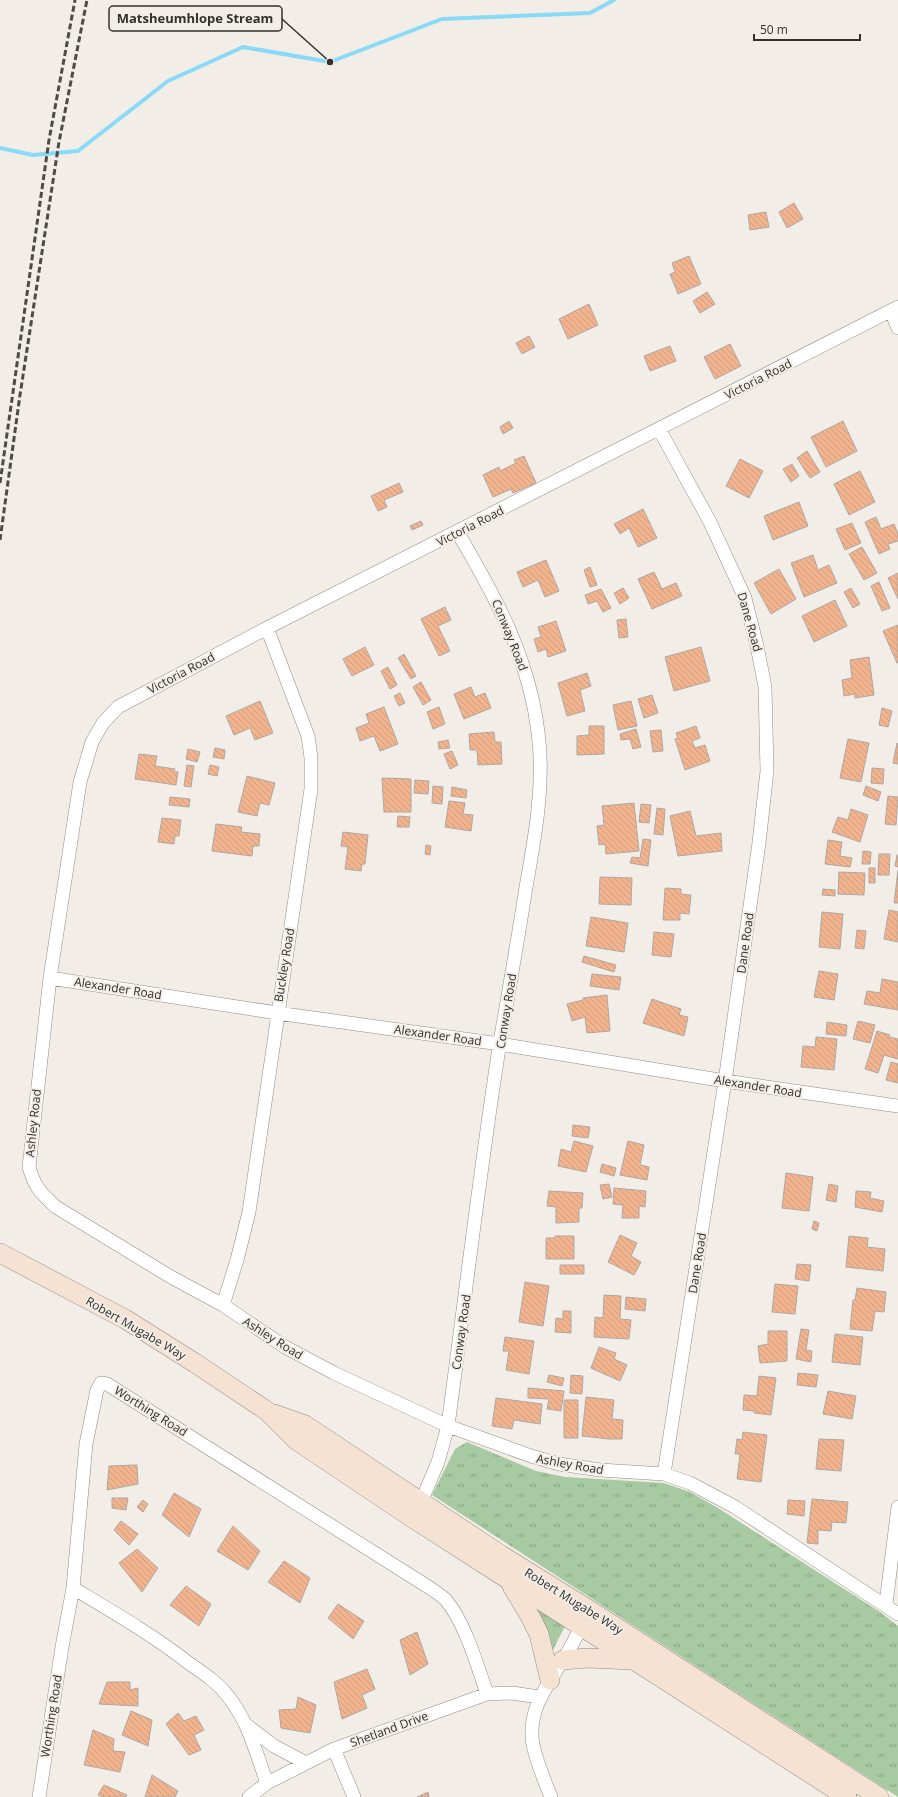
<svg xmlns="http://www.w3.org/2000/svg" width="898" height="1797" font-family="'Open Sans',sans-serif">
  <defs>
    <pattern id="grass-tufts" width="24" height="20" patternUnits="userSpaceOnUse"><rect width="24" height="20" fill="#a7caa2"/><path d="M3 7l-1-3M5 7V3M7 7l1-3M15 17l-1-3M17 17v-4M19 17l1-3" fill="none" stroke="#89a584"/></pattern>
    <pattern id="building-back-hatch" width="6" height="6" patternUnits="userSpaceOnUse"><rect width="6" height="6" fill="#f2b48e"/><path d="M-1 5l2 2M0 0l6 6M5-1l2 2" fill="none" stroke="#d09b7b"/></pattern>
  </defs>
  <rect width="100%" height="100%" fill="#f2ede6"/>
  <!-- grass -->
  <path fill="url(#grass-tufts)" d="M467,1442L536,1471L565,1477L664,1483L690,1492L718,1508L880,1612L898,1626V1797L432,1495L455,1449Z
    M523,1595L566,1624L551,1654Z"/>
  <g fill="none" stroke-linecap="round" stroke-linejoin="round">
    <!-- stream -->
    <path stroke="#89daf6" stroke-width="4" d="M0,148L33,155L78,151L168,81L243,47L330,62L442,19L590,13L614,0"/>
  </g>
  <!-- building -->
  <path fill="url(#building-back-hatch)" stroke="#afa7a3" d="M794,203L803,219L787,228L779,212Z
    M766,212L769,227L750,230L748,215Z
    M689,256L701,284L678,294L670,274L675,272L672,263Z
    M707,292L715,304L700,313L693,301Z
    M589,304L598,325L568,339L559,319Z
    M529,336L535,347L522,354L516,343Z
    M730,344L741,366L715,379L704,357Z
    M670,346L676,361L650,371L644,356Z
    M509,421L513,428L503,434L500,427Z
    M843,421L857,451L826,467L811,437Z
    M807,451L820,472L810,478L797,458Z
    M524,456L536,483L513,493L511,489L493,497L483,475L499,467L500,471L516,463L514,460Z
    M740,459L763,471L749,498L726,486Z
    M792,464L799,476L791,482L783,469Z
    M860,471L875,502L849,515L834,484Z
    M399,483L403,492L384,500L387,507L378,511L371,496Z
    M799,502L808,526L773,540L764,516Z
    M643,509L657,538L638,547L629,528L620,534L614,524Z
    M876,517L881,529L894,524L898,534V541L888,544L890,549L879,554L865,522Z
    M421,521L423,525L412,530L410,526Z
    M852,523L861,543L845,550L836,529Z
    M862,547L877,573L864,580L849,554Z
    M813,555L818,570L829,565L837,583L804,597L791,563Z
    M546,560L559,591L545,597L538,580L523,587L517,572Z
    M590,567L597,585L590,587L584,570Z
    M779,569L796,599L771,614L754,583Z
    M654,572L662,589L676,583L682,596L652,609L638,579Z
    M898,573V599L888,578Z
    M879,582L890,608L882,611L871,586Z
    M623,588L629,598L620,604L614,593Z
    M851,588L860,604L853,608L844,592Z
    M601,589L611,608L603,612L597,601L588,604L585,595Z
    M835,600L847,626L814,642L802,616Z
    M445,607L451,620L438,626L450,651L439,656L421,619Z
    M626,619L628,637L619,638L617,620Z
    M556,621L566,651L548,657L546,649L538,652L534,639L541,637L538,627Z
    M898,625V663H897L883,631Z
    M365,647L374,665L352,676L343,659Z
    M701,647L710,681L674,691L665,657Z
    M404,654L416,676L411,679L398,658Z
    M869,657L874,695L855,698V694L844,696L842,680L852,678L850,660Z
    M388,667L397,685L390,689L381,671Z
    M587,673L591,686L580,690L585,711L567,716L558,683Z
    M421,682L431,700L423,705L413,687Z
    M471,687L475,697L485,693L491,708L464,719L454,694Z
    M400,693L405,703L399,706L394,696Z
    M652,695L658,713L644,718L638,699Z
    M260,701L273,733L255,740L250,728L234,735L226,716Z
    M631,701L637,726L618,730L613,705Z
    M384,707L398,744L380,751L374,736L360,741L356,728L369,723L366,714Z
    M439,707L445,724L433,729L427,712Z
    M882,708L892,711L888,727L879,725Z
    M589,726H604V754L577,755V736L589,735Z
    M696,726L700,738L692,741L695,748L705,745L710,761L685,770L675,739L678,738L676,733Z
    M636,729L641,747L633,749L630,739L621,740L620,734Z
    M661,730L663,751L653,752L650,731Z
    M494,732L495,742H501L502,764L478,765L477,750H470L469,734Z
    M848,739L869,743L861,782L840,778Z
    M448,740L450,748L439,749L438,742Z
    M897,743L898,744V764L893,763Z
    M215,748L225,750L224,759L213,757Z
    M188,749L200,752L197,762L186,759Z
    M452,751L458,765L450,769L444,754Z
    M139,754L157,756L155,766L175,769L174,772H178L176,785L135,779Z
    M187,765L194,766L191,787L184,786Z
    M210,765L219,767L217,776L208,774Z
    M872,768L884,769L883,784L871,783Z
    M247,776L275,783L269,805L260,803L257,816L238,812Z
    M382,778L411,779V812H384Z
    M415,780L429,781L428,794L414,793Z
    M433,786L443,787L442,804L432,803Z
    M866,786L881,792L878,801L863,795Z
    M452,787L467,790L466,798L451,796Z
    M888,796L898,797L896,825L885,824Z
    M170,797L190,799L189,807L169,805Z
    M449,801L465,803L463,814L473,815L471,831L445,827Z
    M634,803L639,851L606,854L605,844L599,845L597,826L604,825L602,806Z
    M641,804L651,805L649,823L639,822Z
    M657,808L665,809L663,835L654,834Z
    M851,809L868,815L860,842L832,832L838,817L848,820Z
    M690,811L696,836L721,833L722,851L678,856L670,816Z
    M398,816L410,817L409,827H397Z
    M162,818L181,820L179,836H175L174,844L158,842Z
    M216,824L242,827L241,832L260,834L259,846H253L252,856L212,851Z
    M343,832L368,835L365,864H362L361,871L345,869L348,847L341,846Z
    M643,839L651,840L648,866L630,863L632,857L640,858Z
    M828,840L842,842L840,856L852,858L850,867L825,864Z
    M426,845L431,846L430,855L425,854Z
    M863,851L871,852L870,864H862Z
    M879,854H890L889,875H878Z
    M897,855H898V867L895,866Z
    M869,868H875V883H869Z
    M898,870V903H894Z
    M839,872L865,873L864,895L838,894Z
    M600,877L632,878L631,905L599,904Z
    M665,888L681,889V894L691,895L689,914L680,913V920H663Z
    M823,889L835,890V896L822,895Z
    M889,910L898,912V942L884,939Z
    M822,912L843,914L840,949L819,947Z
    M591,917L628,923L624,952L586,946Z
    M857,930L866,931L864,949L855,948Z
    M654,932L674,934L671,957L652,955Z
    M584,956L616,965L614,972L582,962Z
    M819,971L838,974L834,1000L814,997Z
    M592,974L621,977L619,990L590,986Z
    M882,979L898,982V1010L864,1004L867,991L880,993Z
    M607,995L610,1031L587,1033L585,1017L572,1021L567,1004L583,1000V998Z
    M652,999L681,1009L679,1015L688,1017L684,1036L643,1023Z
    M858,1021L875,1025L870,1043L853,1039Z
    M827,1022L847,1025L846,1036L826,1034Z
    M877,1031L890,1035L889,1037L898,1039V1059L884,1055L878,1073L865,1069Z
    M816,1037L837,1039L834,1070L801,1067L803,1046L815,1047Z
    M891,1062L898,1064V1083L886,1080Z
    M573,1125L590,1127L588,1138L572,1136Z
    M574,1141L593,1146L586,1172L558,1166L561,1149L571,1152Z
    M628,1141L644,1145L640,1165L649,1167L647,1180L620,1175Z
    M602,1164L616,1168L614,1176L600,1172Z
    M786,1173L813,1177L809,1211L782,1208Z
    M609,1184L612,1197L603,1199L600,1185Z
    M829,1184L838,1186L836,1202L826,1200Z
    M614,1188L646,1191L645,1207L639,1206V1218H622L623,1205L613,1204Z
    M549,1191L583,1193L582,1208H579V1222L556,1223V1207L547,1206Z
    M856,1191L871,1192L870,1198L884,1201L882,1212L855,1207Z
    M814,1221L819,1223L817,1231L812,1229Z
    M620,1235L637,1243L631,1256L641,1262L634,1275L608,1262Z
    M555,1236H574V1259H546V1238H555Z
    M849,1236L868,1238L867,1247L885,1249L883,1271L846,1267Z
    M797,1264L811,1265L809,1281L795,1279Z
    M560,1265H584V1274H560Z
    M525,1282L549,1286L543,1326L519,1322Z
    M775,1284L798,1286L795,1314L772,1312Z
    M857,1288L886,1292L884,1312L875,1311L872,1331L850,1329L853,1300H855Z
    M604,1295L621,1296L620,1319L631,1320L629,1339L594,1337L595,1317L603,1318Z
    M626,1297L646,1299L645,1311L625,1309Z
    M563,1311H571V1333L555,1332L556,1318L563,1319Z
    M801,1329L809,1330L806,1350L812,1351L811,1362L796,1359Z
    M768,1331H787V1361L760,1363L758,1346L768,1344Z
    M835,1334L863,1337L860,1365L832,1362Z
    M505,1337L534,1341L529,1374L506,1370L509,1351H503Z
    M599,1347L616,1353L614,1359L627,1365L620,1381L591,1368Z
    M798,1373L818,1375L816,1387L797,1385Z
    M549,1375L564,1378L562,1386L547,1382Z
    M571,1375L583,1376L582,1394L570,1393Z
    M759,1376L776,1378L771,1415L754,1413V1411L743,1410L744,1395L757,1396Z
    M528,1388L564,1391L561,1411L547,1409L549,1399L528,1398Z
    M828,1391L856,1396L852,1419L823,1414Z
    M586,1397L614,1400L612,1419L623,1420L622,1439H609L582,1436Z
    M496,1398L542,1404L540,1424L514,1420L512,1429L492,1426Z
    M564,1400H578V1438H564Z
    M743,1432L767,1435L761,1482L737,1479L740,1454H735L737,1439L742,1440Z
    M819,1439L844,1440L841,1471L816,1469Z
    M137,1465L138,1484L107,1490L109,1466Z
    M174,1493L201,1509L189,1537L162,1515Z
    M112,1498H128L126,1510L112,1508Z
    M812,1499L848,1502L846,1523L832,1522L831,1531L818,1530V1544L807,1543Z
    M143,1500L148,1504L143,1512L137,1507Z
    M788,1500L805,1501L804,1516L787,1514Z
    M121,1521L138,1534L129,1545L114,1530Z
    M233,1526L260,1551L248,1570L217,1551Z
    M137,1549L158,1568L142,1592L119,1563Z
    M284,1561L310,1578L300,1603L268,1582Z
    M186,1586L211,1604L199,1626L170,1605Z
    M338,1604L364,1621L353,1639L328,1618Z
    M417,1632L428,1664L410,1675L400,1640Z
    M367,1669L375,1689L362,1695L367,1708L342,1719L334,1682Z
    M107,1682H130V1690L138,1688V1706L99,1704Z
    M298,1697L316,1705L310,1733L281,1728L279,1710L296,1709Z
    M131,1711L152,1720L148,1746L122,1735Z
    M178,1713L184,1721L196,1716L204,1730L194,1735L201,1750L189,1755L166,1724Z
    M93,1730L114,1739L113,1751L125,1752L120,1772L84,1765Z
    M152,1775L178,1791L175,1797H145Z
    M104,1785L127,1795L126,1797H103L98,1795Z
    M428,1792L429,1797H417Z"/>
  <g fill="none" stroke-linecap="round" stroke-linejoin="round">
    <defs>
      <path id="street" d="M898,307L267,628L118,707L103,723L92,742L80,782L50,978L29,1167C35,1188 40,1192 56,1207L171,1277L223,1305L285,1347L334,1373L448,1426L531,1456L559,1464L600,1470L664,1474L690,1483L735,1507L898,1614
        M891,311L898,328
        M659,429L710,522L745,598L757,646L765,687L767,771L759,843L725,1081L664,1474
        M50,978L277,1013L500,1044L725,1081L898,1106
        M223,1305L237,1260L249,1212L311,789V758L308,736L267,628
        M421,1502L438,1462L448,1426C465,1298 480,1169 500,1042C509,990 518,939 526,887C535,837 545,783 538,732C529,657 495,596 458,533
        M73,1588C113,1612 153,1635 190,1664C203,1673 217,1682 227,1695C248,1720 256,1753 267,1783
        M886,1604L898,1507
        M245,1724L274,1746L306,1763
        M334,1749L354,1797
        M39,1797L62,1647L73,1588L86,1444L97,1390L101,1383L107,1384L430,1588C435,1591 440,1595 445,1599C464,1620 478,1667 487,1694
        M249,1797L267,1783L334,1749L487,1694L512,1693L539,1697
        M551,1797C544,1780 537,1763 533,1745C527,1711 546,1688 562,1661C570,1650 575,1638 582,1626"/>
      <path id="secondary" d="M0,1253L125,1319L195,1363L267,1411L296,1440L411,1517L847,1797
        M274,1414L305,1425L501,1555L591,1611L879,1797
        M512,1586L531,1618L539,1634L550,1680
        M563,1660L587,1658L632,1660"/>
    </defs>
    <!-- street casing -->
    <use href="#street" stroke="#908c86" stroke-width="14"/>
    <!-- secondary casing -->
    <use href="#secondary" stroke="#908c86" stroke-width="20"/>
    <!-- street -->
    <use href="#street" stroke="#fff" stroke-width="13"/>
    <!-- secondary -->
    <use href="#secondary" stroke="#f6e2d3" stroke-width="19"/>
    <!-- rail -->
    <path stroke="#4d4b47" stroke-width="3" stroke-dasharray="6 3" stroke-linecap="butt" d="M0,483L49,140L75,0
      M0,540L20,395L59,142L87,0"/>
  </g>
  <g text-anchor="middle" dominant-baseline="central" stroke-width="4" stroke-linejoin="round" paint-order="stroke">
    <!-- street labels -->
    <g font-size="12" fill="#33312e" stroke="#f2ede6">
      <text transform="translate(758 379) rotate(-27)">Victoria Road</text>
      <text transform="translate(470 526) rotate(-27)">Victoria Road</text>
      <text transform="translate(750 622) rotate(74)">Dane Road</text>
      <text transform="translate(510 635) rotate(68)">Conway Road</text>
      <text transform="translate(181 673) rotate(-28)">Victoria Road</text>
      <text transform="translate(745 943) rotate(-82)">Dane Road</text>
      <text transform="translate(284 965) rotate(-81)">Buckley Road</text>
      <text transform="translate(118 988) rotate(9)">Alexander Road</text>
      <text transform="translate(506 1011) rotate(-81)">Conway Road</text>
      <text transform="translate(438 1035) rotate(8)">Alexander Road</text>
      <text transform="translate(758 1086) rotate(9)">Alexander Road</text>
      <text transform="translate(33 1123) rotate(-84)">Ashley Road</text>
      <text transform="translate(697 1263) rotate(-81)">Dane Road</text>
      <text transform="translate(136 1328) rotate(30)">Robert Mugabe Way</text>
      <text transform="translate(461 1332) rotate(-82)">Conway Road</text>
      <text transform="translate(273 1338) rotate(32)">Ashley Road</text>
      <text transform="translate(151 1411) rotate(32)">Worthing Road</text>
      <text transform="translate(570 1464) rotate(10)">Ashley Road</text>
      <text transform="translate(574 1601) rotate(32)">Robert Mugabe Way</text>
      <text transform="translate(51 1716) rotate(-81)">Worthing Road</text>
      <text transform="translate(389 1729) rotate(-20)">Shetland Drive</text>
    </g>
  </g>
  <!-- callouts -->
  <path fill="none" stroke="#33312e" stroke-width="1.5" d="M330 62L282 19"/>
  <circle fill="#33312e" stroke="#f2ede6" stroke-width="1.5" cx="330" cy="62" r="4"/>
  <rect fill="#f2ede6" stroke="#33312e" stroke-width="1.5" x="109" y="6" width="173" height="25" rx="4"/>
  <g font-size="13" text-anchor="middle" font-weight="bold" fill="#33312e">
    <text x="195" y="23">Matsheumhlope Stream</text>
  </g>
  <!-- scale -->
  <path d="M754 34v6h106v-6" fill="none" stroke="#33312e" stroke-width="2"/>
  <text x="760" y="34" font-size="12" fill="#33312e" stroke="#f2ede6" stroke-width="3" paint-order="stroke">50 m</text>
</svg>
